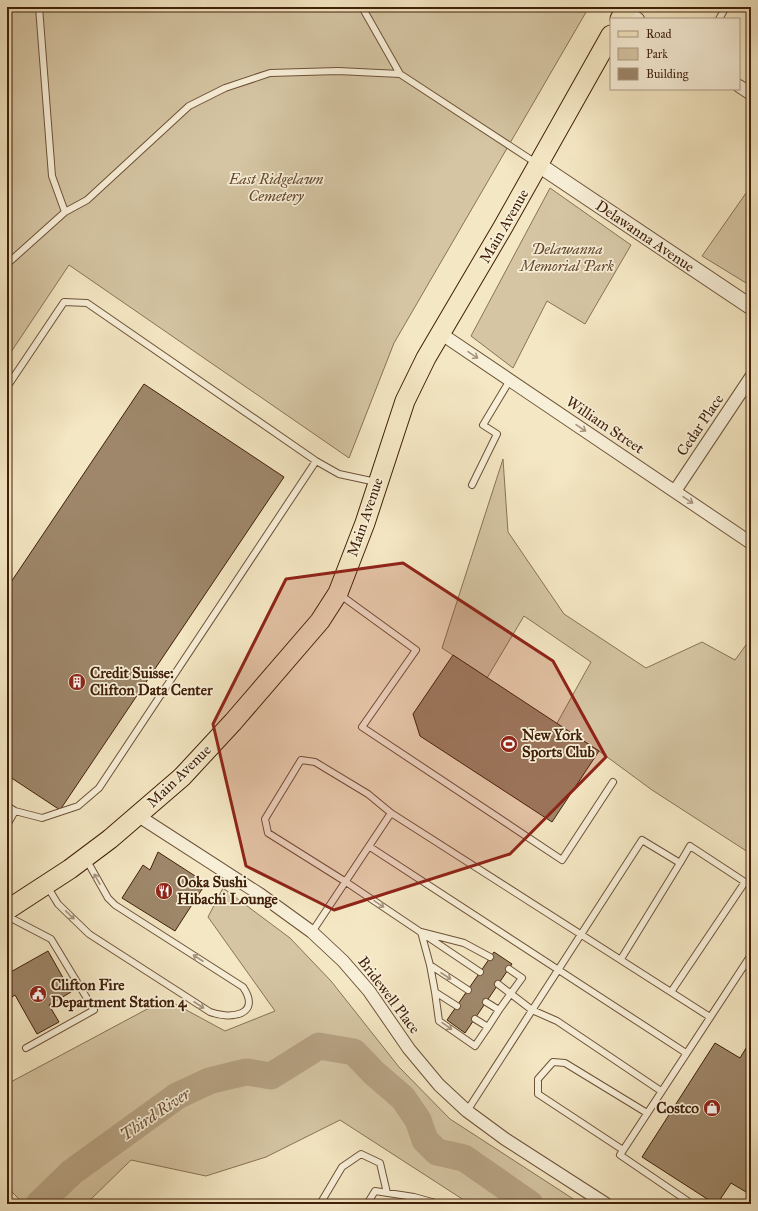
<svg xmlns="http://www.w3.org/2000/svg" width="758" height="1211" font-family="'IM FELL Great Primer',serif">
  <rect width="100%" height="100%" fill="#f4e7c3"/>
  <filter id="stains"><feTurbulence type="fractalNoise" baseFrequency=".005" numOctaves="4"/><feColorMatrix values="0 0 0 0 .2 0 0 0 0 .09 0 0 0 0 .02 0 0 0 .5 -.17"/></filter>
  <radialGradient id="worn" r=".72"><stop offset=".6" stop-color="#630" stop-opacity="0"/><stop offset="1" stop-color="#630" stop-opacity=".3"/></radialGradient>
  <!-- green -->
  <path fill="#d5c5a3" stroke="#8a7256" d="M7,7H589L394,343L349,458L69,265L7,358Z
    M751,186V286L702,256Z
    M550,188L631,245L585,324L547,301L513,368L471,336Z
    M503,459L508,532L564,614L646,668L702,642L735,660L751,638V854L652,790L599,751L556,725L591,662L524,616L487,678L442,648Z
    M223,888L290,938L331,981L399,1067L450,1119L581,1204H470L340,1120L266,1157L206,1176L131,1160L86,1204H24L12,1192L7,1185V1084L166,999L225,1031L275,1011L208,917Z"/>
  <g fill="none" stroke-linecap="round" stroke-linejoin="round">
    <!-- river -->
    <path stroke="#b7a384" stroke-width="27" d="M39,1204L72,1172L177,1096L209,1081L233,1075L247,1072L271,1076L319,1046L354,1052L374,1073L403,1098L418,1120L425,1140L437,1152L464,1158L530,1204"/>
  </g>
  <!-- building -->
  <path fill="#9e876a" stroke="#402009" d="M144,384L284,477L60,810L7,775V588Z
    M453,655L599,751L552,822L420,736L413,714Z
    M158,852L206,883L175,931L122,898L143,865L150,870Z
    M48,951L71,992L49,1005L59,1022L37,1034L15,995L7,1000V974Z
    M494,952L512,964L465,1033L447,1020Z
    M751,1040V1195L731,1183L717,1204H715L642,1157L715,1043L740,1058Z"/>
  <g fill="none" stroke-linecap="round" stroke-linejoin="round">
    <defs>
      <path id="service" d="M39,7L52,176L65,212L87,200L189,106L225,88L270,73L338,71L400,74
        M362,7L400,74L536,163
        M719,19L726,7
        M7,264L65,212
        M7,387L64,302L87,303L316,461L339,474L376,482
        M472,485L497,434L483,425L510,380
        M339,594L416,650L362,727L562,860L613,782
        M7,806L15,811L42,818L78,806L99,788L316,461
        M391,813L368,794L315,762L301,760L265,819L268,833L346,882L480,972
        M7,825L15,811
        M370,847L686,1053
        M47,886L58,904L89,934L210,1012C231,1020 262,1015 243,987L115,905L108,898L86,859
        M7,916L51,939L94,1010L26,1048
        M312,932L391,813L710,1017
        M621,959L680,863
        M430,965L435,992L457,1006
        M498,984L532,1010L557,1021L661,1091
        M468,990L430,965L421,932L464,943L490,957
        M435,992L439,1021L475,1046L488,1027
        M671,992L745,882
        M486,1002L499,1010L522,978L509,969
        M475,1019L488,1027L499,1010
        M467,1111L642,840L680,863L690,846L751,886
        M623,1150L538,1094V1079L553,1062L565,1063L647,1113
        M320,1204L342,1167L361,1154L380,1163L387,1193
        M367,1204L375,1191L414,1197L439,1204
        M692,1204L620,1155L751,955"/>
      <path id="minor" d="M625,10L638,19
        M739,86L751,94
        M440,333L751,543
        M675,491L751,377
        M137,815L261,895L312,932L343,961L369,991L409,1049L439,1085L467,1111L505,1139L606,1204"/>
      <path id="tertiary" d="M539,165L751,307"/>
      <path id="primary" d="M620,19L627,7
        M7,910L70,869L110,839L182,777L233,722L320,621L338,593L365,523L405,401L426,358L503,227L611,35"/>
    </defs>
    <!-- service casing -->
    <use href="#service" stroke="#6d5238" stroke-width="8"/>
    <!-- minor casing -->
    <use href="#minor" stroke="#6d5238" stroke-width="14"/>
    <!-- tertiary casing -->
    <use href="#tertiary" stroke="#6d5238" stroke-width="17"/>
    <!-- primary casing -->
    <use href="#primary" stroke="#402009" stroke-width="21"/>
    <!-- service -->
    <use href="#service" stroke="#f8efd8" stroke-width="6"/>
    <!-- minor -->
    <use href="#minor" stroke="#f8efd8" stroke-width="12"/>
    <!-- tertiary -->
    <use href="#tertiary" stroke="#f8efd8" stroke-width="15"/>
    <!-- primary -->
    <use href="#primary" stroke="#f4e7c3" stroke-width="19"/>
  </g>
  <!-- one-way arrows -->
  <defs><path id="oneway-shaft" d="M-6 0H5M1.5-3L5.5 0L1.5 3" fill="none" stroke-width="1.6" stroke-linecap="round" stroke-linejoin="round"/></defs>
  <g stroke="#a5927b">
    <use href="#oneway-shaft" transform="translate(473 355) rotate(34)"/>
    <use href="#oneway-shaft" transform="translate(581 428) rotate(34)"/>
    <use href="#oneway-shaft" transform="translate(688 500) rotate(34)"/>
    <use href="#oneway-shaft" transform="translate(97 879) rotate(-119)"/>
    <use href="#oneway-shaft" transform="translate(379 904) rotate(34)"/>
    <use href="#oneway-shaft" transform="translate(70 915) rotate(44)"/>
    <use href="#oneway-shaft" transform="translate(198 958) rotate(-147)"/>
    <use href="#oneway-shaft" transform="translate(446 976) rotate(33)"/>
    <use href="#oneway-shaft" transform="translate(199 1005) rotate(33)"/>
    <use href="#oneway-shaft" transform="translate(447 1026) rotate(35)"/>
  </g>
  <!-- marked area -->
  <path fill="#8f2418" fill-opacity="0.2" stroke="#8f2418" stroke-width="3" stroke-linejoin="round" d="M403,563L553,661L606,757L510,854L334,910L246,866L213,724L286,579Z"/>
  <!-- icons -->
  <defs>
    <symbol id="building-disc" viewBox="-11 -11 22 22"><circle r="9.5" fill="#8f2418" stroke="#f8efd8"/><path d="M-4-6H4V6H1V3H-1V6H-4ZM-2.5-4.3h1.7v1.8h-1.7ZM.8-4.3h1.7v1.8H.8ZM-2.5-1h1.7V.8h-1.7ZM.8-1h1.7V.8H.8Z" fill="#fff"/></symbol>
    <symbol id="stadium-disc" viewBox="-11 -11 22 22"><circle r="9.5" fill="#8f2418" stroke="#f8efd8"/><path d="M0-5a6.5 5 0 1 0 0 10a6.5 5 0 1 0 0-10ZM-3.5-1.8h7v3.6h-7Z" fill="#fff"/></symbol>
    <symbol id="restaurant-disc" viewBox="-11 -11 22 22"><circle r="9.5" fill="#8f2418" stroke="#f8efd8"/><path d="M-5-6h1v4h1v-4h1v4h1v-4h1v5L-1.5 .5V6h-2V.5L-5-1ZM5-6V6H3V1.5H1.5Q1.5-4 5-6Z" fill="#fff"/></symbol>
    <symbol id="civic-disc" viewBox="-11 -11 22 22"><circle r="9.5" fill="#8f2418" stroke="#f8efd8"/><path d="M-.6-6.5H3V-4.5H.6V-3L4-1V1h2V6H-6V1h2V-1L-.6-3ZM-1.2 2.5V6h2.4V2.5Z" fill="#fff"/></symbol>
    <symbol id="shop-disc" viewBox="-11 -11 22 22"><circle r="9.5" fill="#8f2418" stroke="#f8efd8"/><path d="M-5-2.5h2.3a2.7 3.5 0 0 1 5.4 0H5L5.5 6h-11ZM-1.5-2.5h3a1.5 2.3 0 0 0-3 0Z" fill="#fff"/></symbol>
  </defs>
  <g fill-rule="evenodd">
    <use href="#building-disc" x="67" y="672" width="20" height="20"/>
    <use href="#stadium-disc" x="499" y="734" width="20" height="20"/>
    <use href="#restaurant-disc" x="154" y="881" width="20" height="20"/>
    <use href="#civic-disc" x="28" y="984" width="20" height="20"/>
    <use href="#shop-disc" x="702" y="1098" width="20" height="20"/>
  </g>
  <g text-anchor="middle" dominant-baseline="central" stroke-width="3.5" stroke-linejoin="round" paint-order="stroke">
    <!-- park labels -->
    <g font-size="15" font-style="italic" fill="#654930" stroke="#f8efd8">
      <text x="276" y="179">East Ridgelawn<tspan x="276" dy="17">Cemetery</tspan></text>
      <text x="567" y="249">Delawanna<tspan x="567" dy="17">Memorial Park</tspan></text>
    </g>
    <!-- street labels -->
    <g font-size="15" fill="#402009" stroke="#f8efd8">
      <text transform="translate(504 226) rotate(-60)">Main Avenue</text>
      <text transform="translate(645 236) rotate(34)">Delawanna Avenue</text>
      <text transform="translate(605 425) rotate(34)">William Street</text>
      <text transform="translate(700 425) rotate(-56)">Cedar Place</text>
      <text transform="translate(365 517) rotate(-71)">Main Avenue</text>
      <text transform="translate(179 776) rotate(-44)">Main Avenue</text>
      <text transform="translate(389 995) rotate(53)">Bridewell Place</text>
    </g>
    <!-- poi labels -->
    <g font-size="15" font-weight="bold" fill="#402009" stroke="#f8efd8" text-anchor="start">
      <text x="90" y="673">Credit Suisse:<tspan x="90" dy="17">Clifton Data Center</tspan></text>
      <text x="522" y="735">New York<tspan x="522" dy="17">Sports Club</tspan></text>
      <text x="177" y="882">Ooka Sushi<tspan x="177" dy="17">Hibachi Lounge</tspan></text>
      <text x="51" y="985">Clifton Fire<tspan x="51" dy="17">Department Station 4</tspan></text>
      <text x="699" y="1108" text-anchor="end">Costco</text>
    </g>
    <!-- water labels -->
    <g font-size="16" font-style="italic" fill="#6a4e34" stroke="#f8efd8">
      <text transform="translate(155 1114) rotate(-34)">Third River</text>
    </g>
  </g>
  <!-- margin -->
  <rect width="758" height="1211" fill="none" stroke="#f4e7c3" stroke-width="24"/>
  <rect x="8" y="8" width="742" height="1195" fill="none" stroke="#402009" stroke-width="2"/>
  <rect x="12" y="12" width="734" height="1187" fill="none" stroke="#402009"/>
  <!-- legend -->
  <rect x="610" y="18" width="130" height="72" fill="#f8efd8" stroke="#ae9c85"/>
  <rect x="618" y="31" width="20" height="6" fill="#f4e7c3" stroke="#ae9c85"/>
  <text x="646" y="38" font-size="12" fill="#402009">Road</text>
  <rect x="618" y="48" width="20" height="12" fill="#d5c5a3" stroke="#ae9c85"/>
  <text x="646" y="58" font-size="12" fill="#402009">Park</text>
  <rect x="618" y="68" width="20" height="12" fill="#9e876a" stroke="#ae9c85"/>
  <text x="646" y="78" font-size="12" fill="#402009">Building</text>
  <rect width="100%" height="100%" filter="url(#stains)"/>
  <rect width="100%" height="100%" fill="url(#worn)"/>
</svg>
